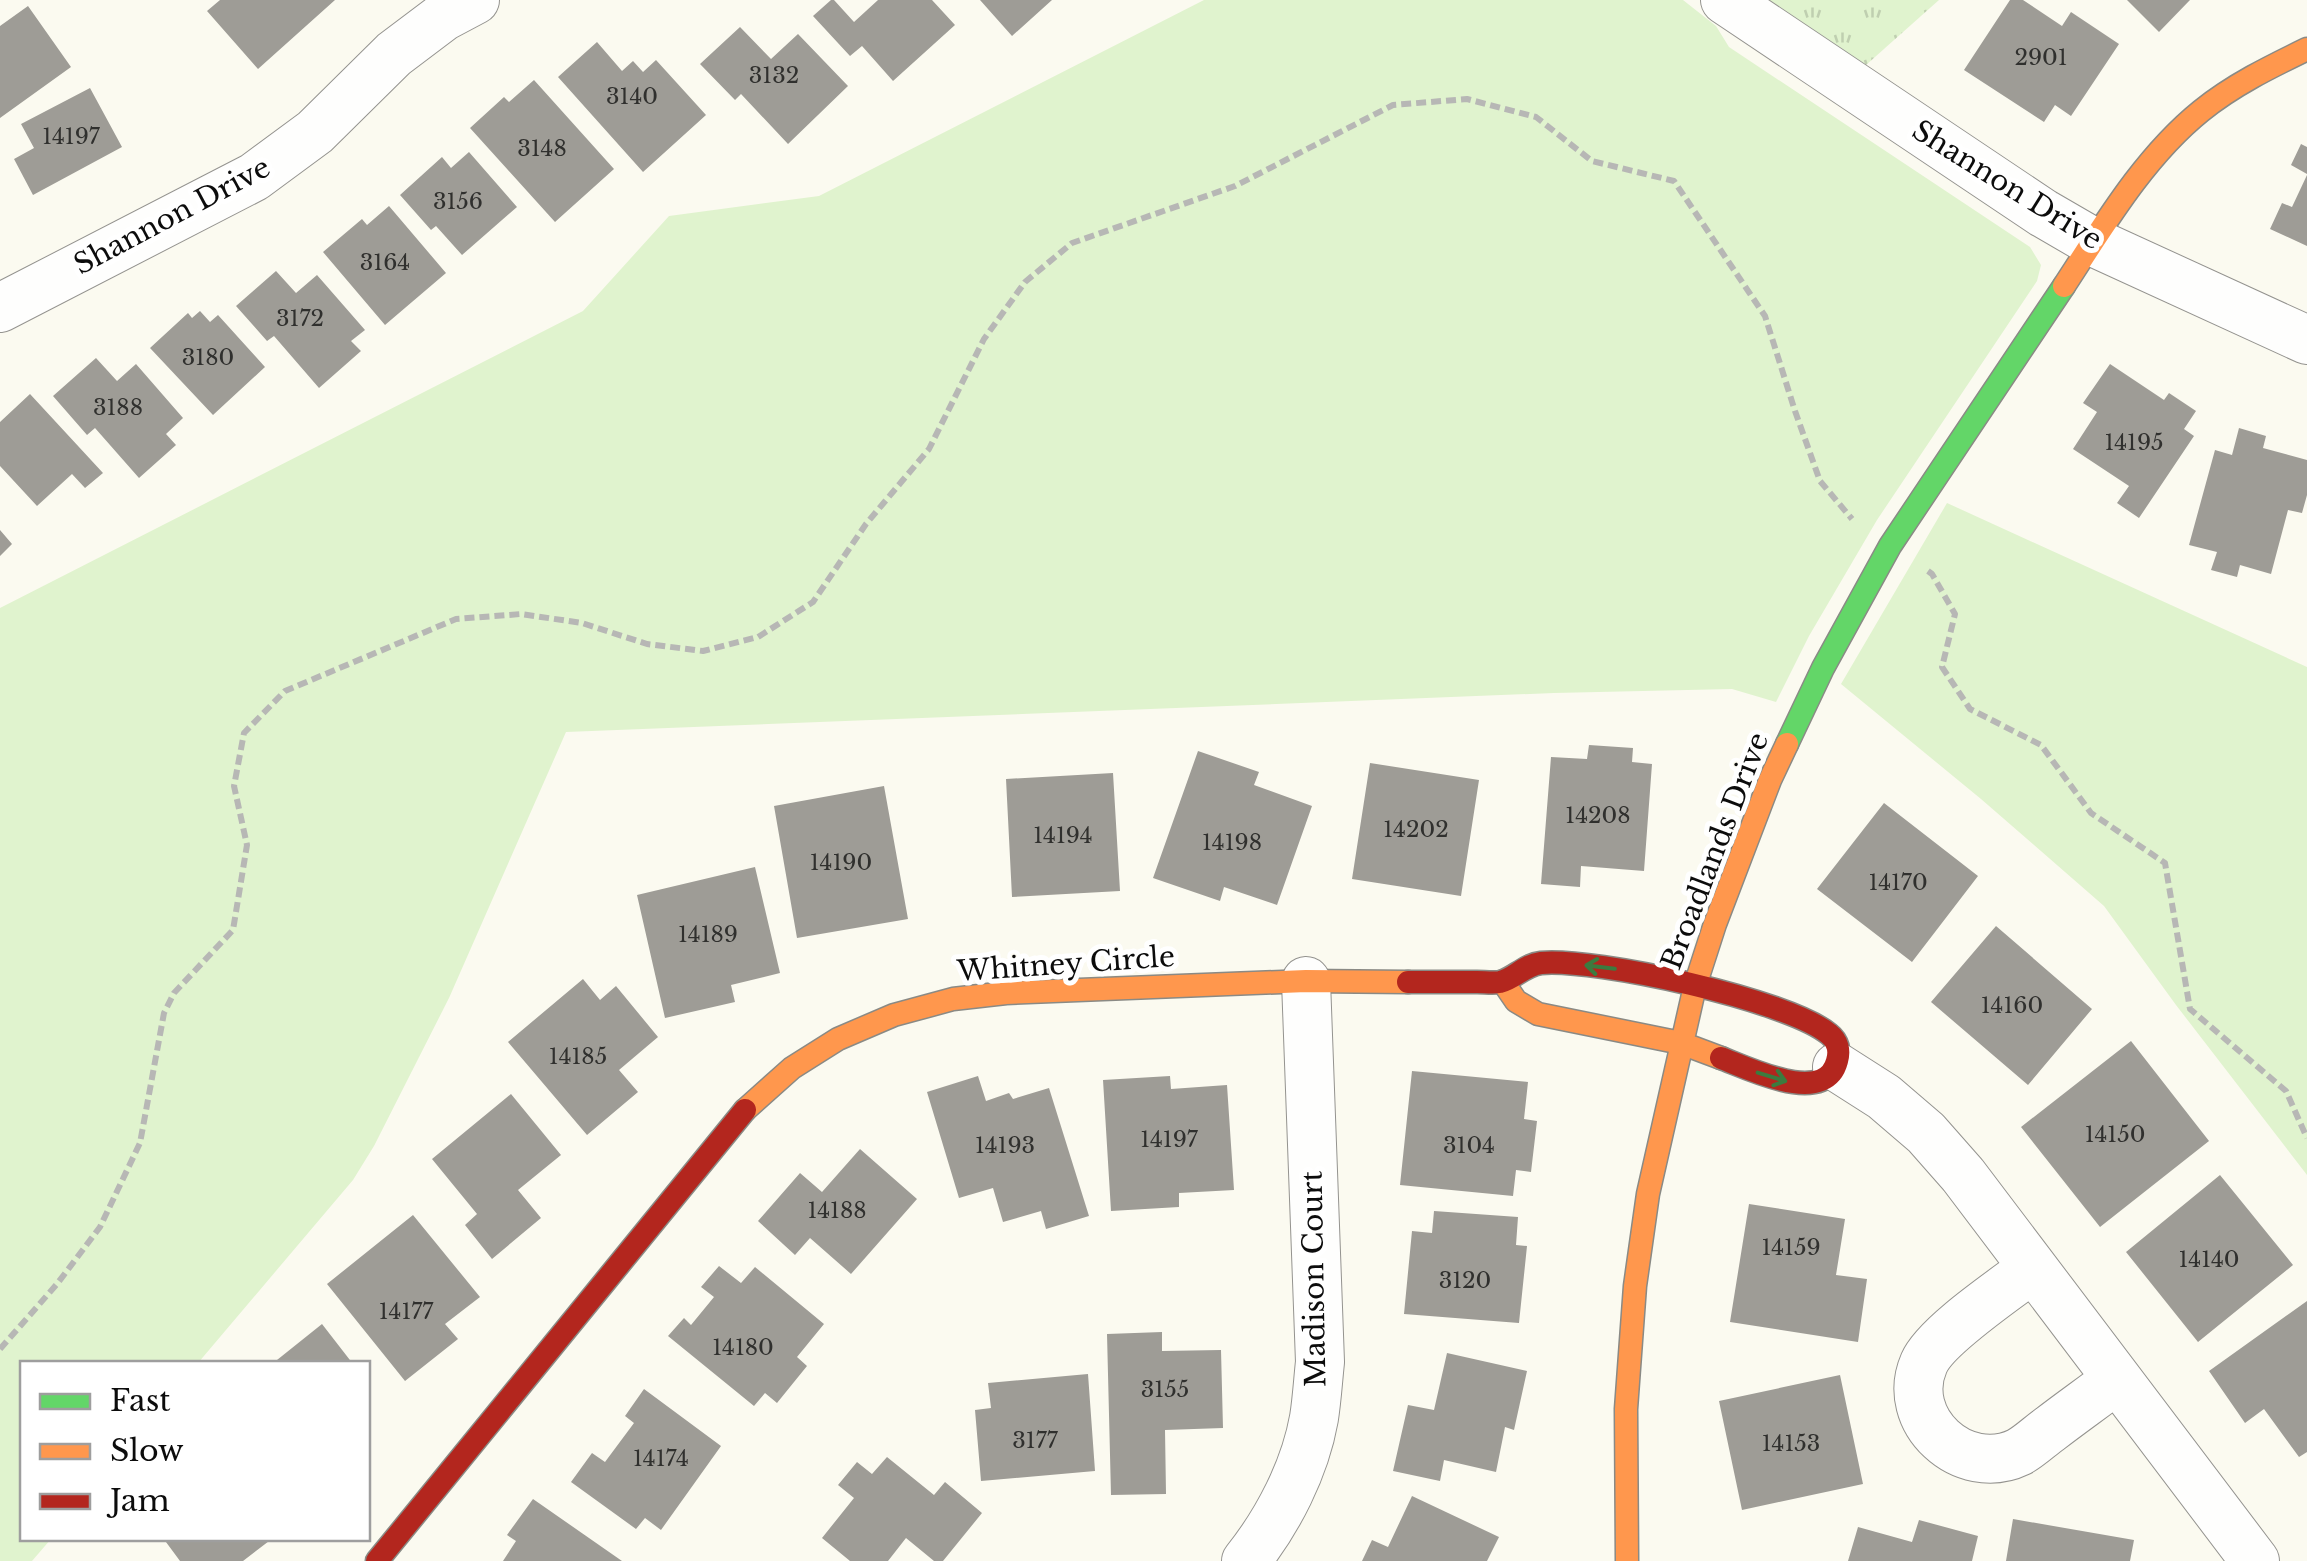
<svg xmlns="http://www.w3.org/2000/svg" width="2307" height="1561" font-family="'Libre Baskerville',serif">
  <defs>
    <pattern id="park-tufts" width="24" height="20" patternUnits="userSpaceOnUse" patternTransform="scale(2.5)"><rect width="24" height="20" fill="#e0f3ce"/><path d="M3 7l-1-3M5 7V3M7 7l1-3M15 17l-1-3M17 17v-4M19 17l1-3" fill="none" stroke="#bfcfb0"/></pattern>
  </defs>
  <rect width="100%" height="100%" fill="#fbfaf0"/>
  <!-- grass -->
  <path fill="#e0f3ce" d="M1204,0H1683L1716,26L1729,47L2030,247L2041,265L2037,281L1877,520L1809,636L1776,702L1732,689L1554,693L566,732L449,998L374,1146L353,1180L198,1363L22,1364V1538L51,1539L32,1561H0V608L583,311L669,216L819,196Z
    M1947,503L2307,667V1175L2176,1005L2104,906L1981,799L1841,684Z"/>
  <!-- park -->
  <path fill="url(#park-tufts)" d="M1769,0H1939L1866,65Z"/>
  <!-- building -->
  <path fill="#9e9c96" d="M220,0H335L258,69L207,11Z
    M831,0H834L854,22L878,0H932L955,25L893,81L862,46L850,56L813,16Z
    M980,0H1052L1012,36Z
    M2010,0H2023L2062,26L2071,12L2119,44L2071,116L2055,105L2044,122L1964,70Z
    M2127,0H2190L2159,32Z
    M28,6L71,67L0,118V26Z
    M740,27L771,59L798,34L848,86L788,144L741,94L735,100L700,64Z
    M597,42L622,71L633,61L643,72L656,60L706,115L643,172L558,77Z
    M534,80L614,169L555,222L470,128L504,97L509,102Z
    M90,88L122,147L33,195L14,159L34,148L21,124Z
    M2301,144L2307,147V174L2291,165Z
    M469,152L517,207L462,255L436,226L431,230L400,195L442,157L451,168Z
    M2307,175V246L2270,229L2282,203L2292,207Z
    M389,206L446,273L385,325L323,252L362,219L367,225Z
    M276,271L296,293L317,275L365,330L351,341L361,351L319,388L274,336L267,341L236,306Z
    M200,311L210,322L218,315L265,367L213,415L150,348L188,313L192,318Z
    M96,358L117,381L136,364L183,418L166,434L176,445L139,478L95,428L87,435L53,396Z
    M2110,364L2164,400L2169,393L2196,411L2184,429L2194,436L2139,518L2117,503L2129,486L2073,449L2097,412L2083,403Z
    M30,394L103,473L85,488L72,474L37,506L0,466V422Z
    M2239,428L2266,436L2263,448L2307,460V495L2302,513L2288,510L2271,574L2240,565L2237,577L2211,570L2217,552L2189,545L2215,450L2232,455Z
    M0,530L12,544L0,556Z
    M1589,745L1633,748L1632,762L1652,764L1644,871L1581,866L1580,887L1541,884L1551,757L1587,759Z
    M1198,751L1259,772L1254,785L1312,806L1277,905L1224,887L1220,901L1153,878Z
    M1370,763L1479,780L1461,896L1352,879Z
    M1113,773L1120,891L1012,897L1006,779Z
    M884,786L908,919L797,938L774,806Z
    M1884,803L1978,876L1912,962L1817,889Z
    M755,867L780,973L731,985L735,1002L665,1018L637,895Z
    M1996,926L2092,1009L2028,1085L1931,1002Z
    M583,979L600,1000L616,986L658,1037L619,1070L638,1092L587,1135L508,1042Z
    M2131,1041L2209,1141L2100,1227L2021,1127Z
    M1412,1071L1528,1082L1524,1119L1537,1121L1531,1172L1516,1170L1513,1196L1400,1185Z
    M978,1076L986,1101L1009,1093L1013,1099L1049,1088L1089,1216L1046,1229L1041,1211L1003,1222L993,1188L959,1198L927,1092Z
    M1170,1076L1171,1089L1227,1085L1234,1190L1179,1193V1207L1111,1211L1103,1080Z
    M511,1094L561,1155L518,1190L541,1218L492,1259L465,1225L477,1214L432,1159Z
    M860,1149L917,1199L851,1274L810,1238L795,1255L758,1221L800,1173L822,1192Z
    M2220,1175L2293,1265L2198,1342L2126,1252Z
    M1749,1204L1845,1219L1836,1275L1867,1279L1858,1342L1730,1322Z
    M1434,1211L1518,1217L1516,1245L1527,1246L1519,1323L1404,1314L1412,1231L1432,1233Z
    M413,1215L480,1297L445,1324L458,1339L405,1381L327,1284Z
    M719,1266L741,1283L755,1267L824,1324L797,1357L807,1366L777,1403L765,1393L754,1406L668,1336L684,1318L691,1325L714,1297L701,1287Z
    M2307,1301V1452L2299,1457L2264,1409L2245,1423L2209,1371Z
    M322,1324L353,1364H272Z
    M1162,1332V1351L1221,1350L1223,1428L1165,1430L1166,1494L1111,1495L1107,1334Z
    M1447,1353L1527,1371L1514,1430L1505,1427L1496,1472L1444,1460L1440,1481L1393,1471L1408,1405L1434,1410Z
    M1088,1374L1095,1471L981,1481L975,1410L991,1408L988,1383Z
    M1840,1375L1863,1484L1742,1510L1719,1401Z
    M644,1389L721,1446L661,1530L645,1518L636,1529L571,1482L592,1453L605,1462L634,1423L625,1416Z
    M887,1457L934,1495L945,1482L982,1513L943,1561H934L906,1538L888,1561H850L822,1538L854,1498L838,1485L857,1462L872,1474Z
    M1412,1496L1499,1537L1487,1561H1362L1372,1540L1388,1547Z
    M533,1499L622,1561H503L516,1541L507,1535Z
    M2013,1519L2134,1540L2130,1561H2006Z
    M1919,1520L1978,1536L1972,1561H1848L1858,1527L1912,1542Z
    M163,1538H273L243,1561H180Z"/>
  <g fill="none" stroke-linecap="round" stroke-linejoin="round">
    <defs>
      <path id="street" d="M1725,0L2043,213L2093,242L2307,340
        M0,308L254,177L315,132L394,54L443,17L475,0
        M1837,1067L1884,1097L1926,1133L1963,1175L2255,1561
        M2033,1268C2007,1288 1936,1335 1924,1363C1899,1420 1963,1479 2019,1452C2030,1446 2040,1436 2050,1429C2072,1412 2095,1396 2117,1379
        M1246,1561C1278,1521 1305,1469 1314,1418C1317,1399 1318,1380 1320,1362L1306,981"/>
      <path id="fast" d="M1787,744L1823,668L1890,546L2064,286"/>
      <path id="slow" d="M2064,286C2104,225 2144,157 2201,111C2233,85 2270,67 2307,49
        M1503,982L1516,1001L1538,1014L1681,1043L1721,1058
        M745,1110L792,1068L838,1039L894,1015L953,999L1006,993L1306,981L1408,982
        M1627,1561L1626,1409L1635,1286L1648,1194L1695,986L1715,924L1770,780L1787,744"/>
      <path id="jam" d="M1408,982C1431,982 1454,982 1477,982C1484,982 1494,983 1500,982C1514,979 1524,965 1541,963C1596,958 1788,1000 1829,1034C1838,1041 1840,1051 1837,1061C1825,1107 1748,1068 1721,1058
        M377,1561L745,1110"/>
    </defs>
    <!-- street casing -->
    <use href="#street" stroke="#94938f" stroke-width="50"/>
    <!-- fast casing -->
    <use href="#fast" stroke="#8a8a85" stroke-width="25"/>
    <!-- slow casing -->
    <use href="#slow" stroke="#8a8a85" stroke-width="25"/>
    <!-- jam casing -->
    <use href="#jam" stroke="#8a8a85" stroke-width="25"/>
    <!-- path -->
    <path stroke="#b7b7b5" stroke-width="6" stroke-dasharray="10 5" stroke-linecap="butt" d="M1928,571L1932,574L1955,614L1942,667L1970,709L2041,745L2091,813L2165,863L2190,1009L2286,1091L2307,1138
      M0,1349L57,1284L100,1227L140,1143L164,1013L174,993L233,930L247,845L234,786L244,733L285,691L456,619L521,614L582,623L647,644L703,651L758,637L813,602L866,524L929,449L984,339L1025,282L1072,243L1235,186L1393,105L1467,99L1536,117L1592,161L1674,181L1765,316L1795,411L1820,481L1852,519"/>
    <!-- street -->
    <use href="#street" stroke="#fefefd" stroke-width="48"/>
    <!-- fast -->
    <use href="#fast" stroke="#63d668" stroke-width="22"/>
    <!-- slow -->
    <use href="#slow" stroke="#ff974d" stroke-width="22"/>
    <!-- jam -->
    <use href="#jam" stroke="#b3261e" stroke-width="22"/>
  </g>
  <!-- one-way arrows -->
  <defs><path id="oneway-shaft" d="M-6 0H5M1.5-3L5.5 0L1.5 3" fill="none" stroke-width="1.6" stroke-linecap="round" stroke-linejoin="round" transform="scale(2.5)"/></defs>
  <g stroke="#3c7b3f">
    <use href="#oneway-shaft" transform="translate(1600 967) rotate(-173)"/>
    <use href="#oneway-shaft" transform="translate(1772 1077) rotate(17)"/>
  </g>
  <g text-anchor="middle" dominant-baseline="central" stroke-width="10" stroke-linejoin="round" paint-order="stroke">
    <!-- number labels -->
    <g font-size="22" fill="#30302e">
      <text x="2041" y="57">2901</text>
      <text x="774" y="75">3132</text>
      <text x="632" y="96">3140</text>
      <text x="71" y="136">14197</text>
      <text x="542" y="148">3148</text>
      <text x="458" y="201">3156</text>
      <text x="385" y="262">3164</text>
      <text x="300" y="318">3172</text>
      <text x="208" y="357">3180</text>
      <text x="118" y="407">3188</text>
      <text x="2134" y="442">14195</text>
      <text x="1598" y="815">14208</text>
      <text x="1416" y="829">14202</text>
      <text x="1063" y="835">14194</text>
      <text x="1232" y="842">14198</text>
      <text x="841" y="862">14190</text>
      <text x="1898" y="882">14170</text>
      <text x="708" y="934">14189</text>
      <text x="2012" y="1005">14160</text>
      <text x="578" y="1056">14185</text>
      <text x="2115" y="1134">14150</text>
      <text x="1169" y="1139">14197</text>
      <text x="1005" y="1145">14193</text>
      <text x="1469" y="1145">3104</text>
      <text x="837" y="1210">14188</text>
      <text x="1791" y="1247">14159</text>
      <text x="2209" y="1259">14140</text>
      <text x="1465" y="1280">3120</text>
      <text x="406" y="1311">14177</text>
      <text x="743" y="1347">14180</text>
      <text x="1165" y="1389">3155</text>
      <text x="1035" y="1440">3177</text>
      <text x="1791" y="1443">14153</text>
      <text x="661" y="1458">14174</text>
    </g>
    <!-- street labels -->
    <g font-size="28" fill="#0c0c0c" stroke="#fff">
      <text transform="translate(2007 185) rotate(32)">Shannon Drive</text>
      <text transform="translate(172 216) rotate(-28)">Shannon Drive</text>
      <text transform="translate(1715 851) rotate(-69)">Broadlands Drive</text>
      <text transform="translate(1066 964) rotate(-4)">Whitney Circle</text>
      <text transform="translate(1314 1279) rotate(-91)">Madison Court</text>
    </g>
  </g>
  <!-- legend -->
  <rect x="20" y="1361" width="350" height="180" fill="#ffffff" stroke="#9e9e9e" stroke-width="2.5"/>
  <rect x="40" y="1394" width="50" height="15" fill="#63d668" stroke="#9e9e9e" stroke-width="2.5"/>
  <text x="110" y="1411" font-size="30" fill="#0c0c0c">Fast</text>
  <rect x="40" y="1444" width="50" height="15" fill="#ff974d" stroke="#9e9e9e" stroke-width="2.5"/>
  <text x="110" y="1461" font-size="30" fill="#0c0c0c">Slow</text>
  <rect x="40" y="1494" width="50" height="15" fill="#b3261e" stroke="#9e9e9e" stroke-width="2.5"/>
  <text x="110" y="1511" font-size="30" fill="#0c0c0c">Jam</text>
</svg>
